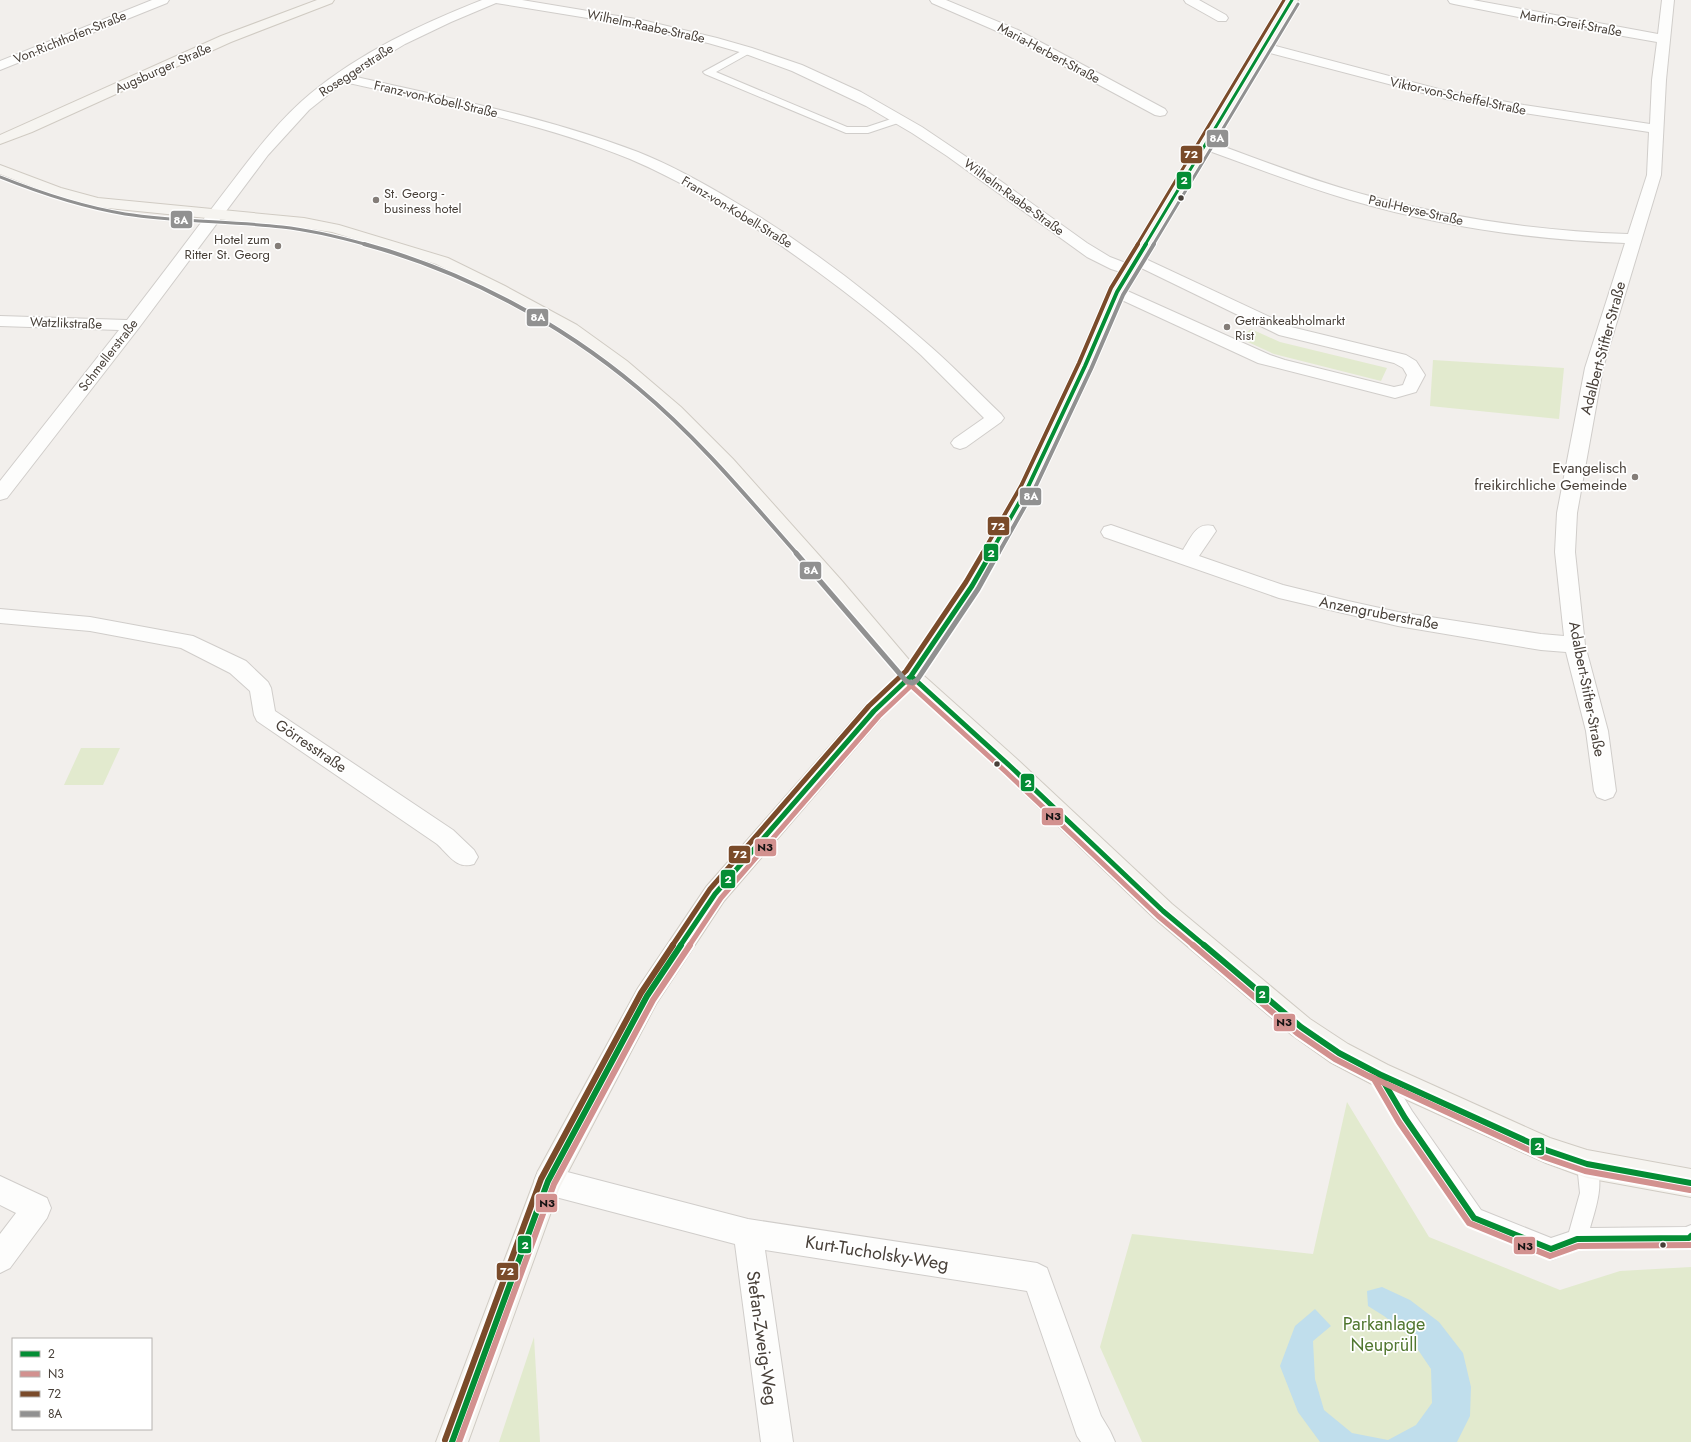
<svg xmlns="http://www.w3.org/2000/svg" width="1691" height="1442" font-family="Jost,sans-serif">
  <rect width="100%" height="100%" fill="#f2efec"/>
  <!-- green -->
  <path fill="#e2eace" d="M1251,329L1280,342L1387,368L1381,381L1274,354L1239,338Z
    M1433,360L1564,368L1559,419L1430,406Z
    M81,748H120L103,785H64Z
    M1347,1102L1429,1237L1560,1290L1620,1271L1691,1267V1442H1142L1100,1347L1132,1234L1313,1254Z
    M534,1337L540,1442H499Z"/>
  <!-- water -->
  <path fill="#c0deec" d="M1382,1287L1410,1300L1439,1322L1463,1353L1471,1387L1470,1416L1457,1442H1320L1298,1412L1280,1366L1295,1326L1315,1309L1331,1326L1313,1341L1315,1379L1324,1410L1352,1433L1388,1440L1416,1425L1432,1403L1431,1369L1408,1335L1384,1316L1368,1306L1367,1291Z"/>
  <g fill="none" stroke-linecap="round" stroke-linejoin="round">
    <defs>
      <path id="lane" d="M747,48L752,51L750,53L716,72L847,127H867L900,116L905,119L904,121L868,133H846L705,74L703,72Z
        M1379,1065L1386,1068L1412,1111L1481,1210L1551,1238L1569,1232L1580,1193L1577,1164L1580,1157L1587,1154L1594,1157C1605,1182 1597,1204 1590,1228L1686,1227L1691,1225V1248L1577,1250L1551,1260L1467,1225L1398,1125L1372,1080L1369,1074L1372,1068Z"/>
      <path id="street" d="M152,0H169L167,3L0,70V61Z
        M482,0H522L642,20L717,38L752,48L802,65L861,92L922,127L974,162L1087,243L1110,257L1136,267L1138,270L1136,273L1130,275L1111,269L1087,257L947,156L912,133L866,106L792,71L743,53L708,43L606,21L496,3L451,22L405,44L352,76C449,98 546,117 638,152C671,165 705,184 735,202C805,243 870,293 931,347C955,368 978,392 1001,414L1004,418L1001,422L966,447L960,449L954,447L951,443L954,439L984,418C963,397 942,376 921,355C887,324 851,296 814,269C756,227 696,187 630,159C540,122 438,103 344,82L309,110L268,155L138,329L7,498L0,500V481L119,330L0,326V316L127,320C158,280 188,240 219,199C247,163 274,124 310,94C361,52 421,24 482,0Z
        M930,0H946L1018,30L1165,109L1167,112L1165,115L1160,116L1155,115L1008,36L932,3Z
        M1184,0H1199L1226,15L1228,18L1226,21H1218L1186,3Z
        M1448,0H1473L1658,34L1662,0H1674L1666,80L1661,175L1603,368L1577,513L1575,552L1585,645L1608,731L1616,791L1613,797L1605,800L1597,797L1594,791L1586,731L1566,652L1541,650L1398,626L1279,598L1104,537L1101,532L1104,527L1111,525L1183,550C1191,538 1196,522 1213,526L1216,531L1199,556L1283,585L1348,601L1398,612L1541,634L1564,636L1555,552L1557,513L1585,368L1625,243C1532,240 1439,226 1350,200C1299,185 1251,166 1201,148L1199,145L1201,142L1206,141L1211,142C1261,160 1311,180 1362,194C1449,218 1538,231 1628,234L1647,175L1649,132L1524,113L1446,99L1259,50L1258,47L1259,44L1264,43L1446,91L1524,105L1650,124L1652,80L1657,42L1549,23L1454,4L1450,3Z
        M1137,255L1291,327L1406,355L1416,361L1425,375L1416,392L1395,398L1258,363L1111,295L1109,292L1111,289L1117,287L1123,289L1270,355L1285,360L1394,387L1403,385L1407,375L1403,368L1394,363L1279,335L1131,263L1129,260L1131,257Z
        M0,609L90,617L193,636L246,661L268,682L271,688L275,711L453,830L474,850L478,857L474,864C457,870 449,855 437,844L257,721L254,715L250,691L230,673L181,648L90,631L0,623Z
        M548,1167L748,1219L1037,1263L1047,1268L1101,1416L1110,1431L1115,1442H1081L1077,1436L1027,1291L765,1250L793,1442H761L735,1244L548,1195L538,1191L534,1181L538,1171Z
        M0,1176L47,1198L51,1208L47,1218L10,1268L0,1273V1234L16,1213L0,1205Z"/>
      <path id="secondary" d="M317,0H334L332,3L231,42L32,132L0,144V135L221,36Z
        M1286,0H1298L1125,292L1094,366L1036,489L979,591L923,675L1019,761L1172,904L1310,1019L1348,1044L1388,1065L1550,1138L1587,1150L1691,1169V1197L1587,1178L1546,1163L1370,1083L1330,1062L1292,1035L1154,918L1003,773L911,689L882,717L724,901L656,1004L560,1187L468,1442H436L538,1171L638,988L706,887L866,705L898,675L828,591L719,467L669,415L615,369L565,333L493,292L436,264L332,232L304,228L98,207L51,194L0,174V165L61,188L98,198L304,218L339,225L448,258L505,286L577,325L627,361L681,407L733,459L842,581L910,661L964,582L1018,489L1076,366L1109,292Z"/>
    </defs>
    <!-- lane casing -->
    <use href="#lane" stroke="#d0cdca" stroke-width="2"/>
    <!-- street casing -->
    <use href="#street" stroke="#d0cdca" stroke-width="2"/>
    <!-- secondary casing -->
    <use href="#secondary" stroke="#d0cbc3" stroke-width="2"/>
    <!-- lane -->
    <use href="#lane" fill="#fdfdfc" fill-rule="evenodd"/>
    <!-- street -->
    <use href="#street" fill="#fdfdfc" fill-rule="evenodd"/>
    <!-- secondary -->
    <use href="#secondary" fill="#f6f4f0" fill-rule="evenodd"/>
    <defs>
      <path id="bus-1-far3" d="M1145,245L1292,0"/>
      <path id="bus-1-far2" d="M990,554L1027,489L1085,366L1117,292L1146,244"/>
      <path id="bus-1-far1" d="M911,676L1011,767L1163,911L1205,946
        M680,946L715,894L874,711L911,676L972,586L991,553"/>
      <path id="bus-1" d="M1204,945L1301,1027L1339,1053L1379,1074L1546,1150L1587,1164L1691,1183
        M1379,1074L1405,1118L1474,1218L1551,1249L1577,1239L1689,1238L1691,1236
        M452,1442L548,1181L647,996L681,945"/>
      <path id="bus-2-far1" d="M906,681L1006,772L1158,916L1194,946
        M689,946L721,898L879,716L916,681"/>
      <path id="bus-2" d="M1193,945L1297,1033L1335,1059L1374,1079L1399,1122L1469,1223L1550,1256L1578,1246L1691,1245
        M1369,1076L1544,1157L1585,1171L1690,1190
        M459,1442L554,1184L653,1000L690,945"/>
      <path id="bus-3-far3" d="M1137,245L1284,0"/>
      <path id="bus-3-far2" d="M982,554L1021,486L1079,363L1111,288L1138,244"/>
      <path id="bus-3-far1" d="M672,946L710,889L869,706L906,671L966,582L983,553"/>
      <path id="bus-3" d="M445,1440L541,1179L641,993L673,945"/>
      <path id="bus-4-far2" d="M0,177C40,193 82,207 125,214C177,222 230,221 282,227C311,230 339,237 368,245
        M1153,245L1298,4"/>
      <path id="bus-4-far1" d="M364,244C464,271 559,322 638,388C697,437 747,497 797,554
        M998,554L1033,492L1091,369L1123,295L1154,244"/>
      <path id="bus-4" d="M796,553L906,681L912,683L917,680L978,589L998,553"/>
    </defs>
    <!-- bus-1-far3 casing -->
    <use href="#bus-1-far3" stroke="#fff" stroke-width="5"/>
    <!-- bus-1-far2 casing -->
    <use href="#bus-1-far2" stroke="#fff" stroke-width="6"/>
    <!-- bus-1-far1 casing -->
    <use href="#bus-1-far1" stroke="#fff" stroke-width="8"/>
    <!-- bus-1 casing -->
    <use href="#bus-1" stroke="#fff" stroke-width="10"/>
    <!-- bus-2-far1 casing -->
    <use href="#bus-2-far1" stroke="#fff" stroke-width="8"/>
    <!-- bus-2 casing -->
    <use href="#bus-2" stroke="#fff" stroke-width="10"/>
    <!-- bus-3-far3 casing -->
    <use href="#bus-3-far3" stroke="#fff" stroke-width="5"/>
    <!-- bus-3-far2 casing -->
    <use href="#bus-3-far2" stroke="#fff" stroke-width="6"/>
    <!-- bus-3-far1 casing -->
    <use href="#bus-3-far1" stroke="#fff" stroke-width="8"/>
    <!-- bus-3 casing -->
    <use href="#bus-3" stroke="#fff" stroke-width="10"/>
    <!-- bus-4-far2 casing -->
    <use href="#bus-4-far2" stroke="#fff" stroke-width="5"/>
    <!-- bus-4-far1 casing -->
    <use href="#bus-4-far1" stroke="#fff" stroke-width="6"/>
    <!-- bus-4 casing -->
    <use href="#bus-4" stroke="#fff" stroke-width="8"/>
    <!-- bus-1-far3 -->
    <use href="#bus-1-far3" stroke="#048d35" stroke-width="3"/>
    <!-- bus-1-far2 -->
    <use href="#bus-1-far2" stroke="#048d35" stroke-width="4"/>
    <!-- bus-1-far1 -->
    <use href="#bus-1-far1" stroke="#048d35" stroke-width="5"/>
    <!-- bus-1 -->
    <use href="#bus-1" stroke="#048d35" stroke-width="6"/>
    <!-- bus-2-far1 -->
    <use href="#bus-2-far1" stroke="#d2918f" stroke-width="5"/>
    <!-- bus-2 -->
    <use href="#bus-2" stroke="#d2918f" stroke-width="6"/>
    <!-- bus-3-far3 -->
    <use href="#bus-3-far3" stroke="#7a4b2a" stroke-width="3"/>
    <!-- bus-3-far2 -->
    <use href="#bus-3-far2" stroke="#7a4b2a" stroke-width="4"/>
    <!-- bus-3-far1 -->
    <use href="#bus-3-far1" stroke="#7a4b2a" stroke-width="5"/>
    <!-- bus-3 -->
    <use href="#bus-3" stroke="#7a4b2a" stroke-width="6"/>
    <!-- bus-4-far2 -->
    <use href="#bus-4-far2" stroke="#919191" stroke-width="3"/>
    <!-- bus-4-far1 -->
    <use href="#bus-4-far1" stroke="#919191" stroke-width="4"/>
    <!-- bus-4 -->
    <use href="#bus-4" stroke="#919191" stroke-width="5"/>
  </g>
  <!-- markers -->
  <g fill="#484039" stroke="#fff" stroke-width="1.5">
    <circle cx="1181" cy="198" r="3.5"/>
    <circle cx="997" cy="764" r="3.5"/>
    <circle cx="1663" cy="1245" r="3.5"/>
  </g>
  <g fill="#847d78" stroke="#fff" stroke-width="1.5">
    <circle cx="376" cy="200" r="4"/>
    <circle cx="278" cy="246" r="4"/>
    <circle cx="1227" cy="327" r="4"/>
    <circle cx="1635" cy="477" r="4"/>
  </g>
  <g text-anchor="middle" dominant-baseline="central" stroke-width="3.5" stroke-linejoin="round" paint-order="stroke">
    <!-- far-street labels -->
    <g font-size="13" fill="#484039" stroke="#fff">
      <text transform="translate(1571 23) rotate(10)">Martin-Greif-Straße</text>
      <text transform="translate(646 26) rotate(12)">Wilhelm-Raabe-Straße</text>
      <text transform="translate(70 37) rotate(-22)">Von-Richthofen-Straße</text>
      <text transform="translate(1049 53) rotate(28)">Maria-Herbert-Straße</text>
      <text transform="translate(163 68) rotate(-24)">Augsburger Straße</text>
      <text transform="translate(356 70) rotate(-33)">Roseggerstraße</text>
      <text transform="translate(1458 96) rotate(12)">Viktor-von-Scheffel-Straße</text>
      <text transform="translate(436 99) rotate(13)">Franz-von-Kobell-Straße</text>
      <text transform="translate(1014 197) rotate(36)">Wilhelm-Raabe-Straße</text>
      <text transform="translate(1416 210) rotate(13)">Paul-Heyse-Straße</text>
      <text transform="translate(737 212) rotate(31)">Franz-von-Kobell-Straße</text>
      <text transform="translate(66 323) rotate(2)">Watzlikstraße</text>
      <text transform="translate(108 355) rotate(-52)">Schmellerstraße</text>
    </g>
    <!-- far-poi labels -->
    <g font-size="13" fill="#484039" stroke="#fff" text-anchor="start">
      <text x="384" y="193">St. Georg -<tspan x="384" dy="15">business hotel</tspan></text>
      <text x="270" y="239" text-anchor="end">Hotel zum<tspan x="270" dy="15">Ritter St. Georg</tspan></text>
      <text x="1235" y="320">Getränkeabholmarkt<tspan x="1235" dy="15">Rist</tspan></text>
    </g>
    <!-- street labels -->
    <g font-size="15" fill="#484039" stroke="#fff">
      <text transform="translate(1603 348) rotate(-75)">Adalbert-Stifter-Straße</text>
      <text transform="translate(1379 613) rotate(11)">Anzengruberstraße</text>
      <text transform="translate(1587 689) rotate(79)">Adalbert-Stifter-Straße</text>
      <text transform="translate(311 746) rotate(34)">Görresstraße</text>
    </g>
    <!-- poi labels -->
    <g font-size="15" fill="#484039" stroke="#fff" text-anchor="end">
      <text x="1627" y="468">Evangelisch<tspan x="1627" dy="17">freikirchliche Gemeinde</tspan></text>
    </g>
    <!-- near-street labels -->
    <g font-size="18" fill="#484039" stroke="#fff">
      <text transform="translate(877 1253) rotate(9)">Kurt-Tucholsky-Weg</text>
      <text transform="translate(762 1338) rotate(82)">Stefan-Zweig-Weg</text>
    </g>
    <!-- near-park labels -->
    <g font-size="18" fill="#50762f" stroke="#fff">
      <text x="1384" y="1324">Parkanlage<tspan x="1384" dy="21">Neuprüll</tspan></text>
    </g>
  </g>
  <g stroke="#fff" stroke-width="1.5">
    <rect x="1206" y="129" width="23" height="19" rx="4" fill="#919191"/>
    <rect x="1180" y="145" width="23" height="19" rx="4" fill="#7a4b2a"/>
    <rect x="1176" y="171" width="16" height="19" rx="4" fill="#048d35"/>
    <rect x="170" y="210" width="23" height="19" rx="4" fill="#919191"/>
    <rect x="526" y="308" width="23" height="19" rx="4" fill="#919191"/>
    <rect x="1019" y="487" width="23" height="19" rx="4" fill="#919191"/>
    <rect x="987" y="516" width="23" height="20" rx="4" fill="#7a4b2a"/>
    <rect x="983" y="543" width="16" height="19" rx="4" fill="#048d35"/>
    <rect x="799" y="561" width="23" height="19" rx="4" fill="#919191"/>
    <rect x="1020" y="773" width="15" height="19" rx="4" fill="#048d35"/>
    <rect x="1041" y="807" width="23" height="19" rx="4" fill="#d2918f"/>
    <rect x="754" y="838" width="23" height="19" rx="4" fill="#d2918f"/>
    <rect x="728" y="845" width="23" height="19" rx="4" fill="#7a4b2a"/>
    <rect x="720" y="869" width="16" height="20" rx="4" fill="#048d35"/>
    <rect x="1255" y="985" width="15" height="19" rx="4" fill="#048d35"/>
    <rect x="1273" y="1013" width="23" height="19" rx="4" fill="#d2918f"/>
    <rect x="1530" y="1137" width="15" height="19" rx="4" fill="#048d35"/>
    <rect x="535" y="1193" width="23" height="20" rx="4" fill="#d2918f"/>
    <rect x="517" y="1235" width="15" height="19" rx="4" fill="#048d35"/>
    <rect x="1513" y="1236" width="23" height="19" rx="4" fill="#d2918f"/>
    <rect x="496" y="1262" width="23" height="19" rx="4" fill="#7a4b2a"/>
  </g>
  <g font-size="11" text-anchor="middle" font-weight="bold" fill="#fff">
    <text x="1217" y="142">8A</text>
    <text x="1191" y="158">72</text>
    <text x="1184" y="184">2</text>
    <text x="181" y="224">8A</text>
    <text x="538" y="321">8A</text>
    <text x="1031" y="500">8A</text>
    <text x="998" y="530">72</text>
    <text x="991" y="557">2</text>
    <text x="811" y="574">8A</text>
    <text x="1028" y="787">2</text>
    <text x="740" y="858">72</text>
    <text x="728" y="883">2</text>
    <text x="1262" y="998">2</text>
    <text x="1538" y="1150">2</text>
    <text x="525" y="1249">2</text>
    <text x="507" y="1275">72</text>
  </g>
  <g font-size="11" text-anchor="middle" font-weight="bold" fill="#111">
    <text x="1053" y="820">N3</text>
    <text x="765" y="851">N3</text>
    <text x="1284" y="1026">N3</text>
    <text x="547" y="1207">N3</text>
    <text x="1525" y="1250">N3</text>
  </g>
  <!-- legend -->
  <rect x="12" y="1338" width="140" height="92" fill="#ffffff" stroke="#b6b3b0"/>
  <rect x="20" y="1351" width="20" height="6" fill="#048d35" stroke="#b6b3b0"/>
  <text x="48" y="1358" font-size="12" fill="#484039">2</text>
  <rect x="20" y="1371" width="20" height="6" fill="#d2918f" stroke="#b6b3b0"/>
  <text x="48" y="1378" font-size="12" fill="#484039">N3</text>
  <rect x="20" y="1391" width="20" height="6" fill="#7a4b2a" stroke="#b6b3b0"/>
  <text x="48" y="1398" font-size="12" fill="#484039">72</text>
  <rect x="20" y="1411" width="20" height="6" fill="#919191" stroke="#b6b3b0"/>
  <text x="48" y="1418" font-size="12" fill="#484039">8A</text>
</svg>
